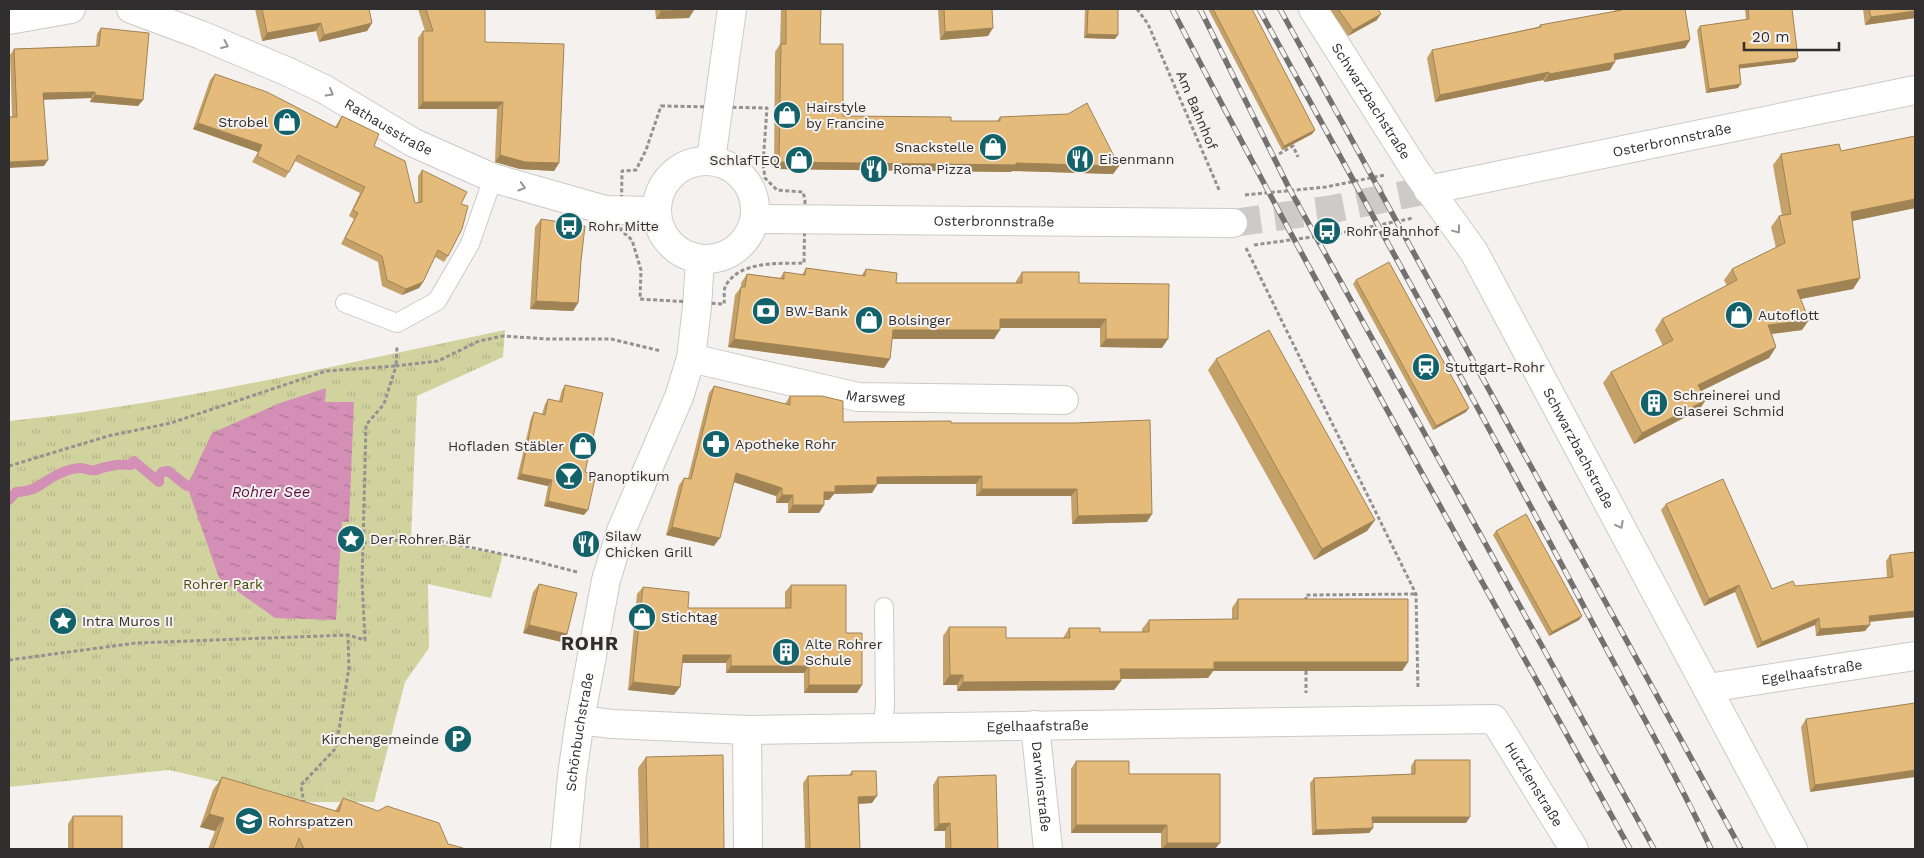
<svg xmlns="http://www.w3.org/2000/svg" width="1924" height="858" font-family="'Work Sans',sans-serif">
  <defs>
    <pattern id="park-tufts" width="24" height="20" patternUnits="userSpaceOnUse" patternTransform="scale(1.25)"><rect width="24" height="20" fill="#d1d39e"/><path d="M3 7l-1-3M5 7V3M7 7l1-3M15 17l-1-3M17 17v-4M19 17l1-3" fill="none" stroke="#b4b588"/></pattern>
    <pattern id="water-ripples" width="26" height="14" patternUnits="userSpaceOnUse" patternTransform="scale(1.25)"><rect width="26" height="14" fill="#d38fb5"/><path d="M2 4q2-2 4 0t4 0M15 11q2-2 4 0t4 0" fill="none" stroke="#ac7594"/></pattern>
  </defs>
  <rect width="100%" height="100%" fill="#f5f1ef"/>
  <!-- park -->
  <path fill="url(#park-tufts)" d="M505,330L503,357L417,396L411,539L426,538L427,542L503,554L491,598L428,584L429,648L405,682L374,802H309L169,770L9,787V421C176,404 341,364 505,330Z"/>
  <!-- water -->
  <path fill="url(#water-ripples)" d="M326,388L325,402H354L349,522H342L336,620L275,618L219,578L187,486L212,433L280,403Z"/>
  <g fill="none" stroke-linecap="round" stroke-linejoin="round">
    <!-- stream -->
    <path stroke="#d38fb5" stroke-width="10" d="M9,500L16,492C37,492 41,482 59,474C65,471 74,468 81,468C86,468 91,472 96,470C107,466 119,463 131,465L134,461L159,482V476L162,472L168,471L187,486"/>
    <!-- tertiary-tunnel -->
    <path stroke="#cecac8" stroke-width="28" stroke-dasharray="28 14" stroke-linecap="butt" d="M1233,223L1333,209L1428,190"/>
    <defs>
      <path id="service" d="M345,303L397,323L437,301L470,244L493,178
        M882,727L885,707L884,607"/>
      <g id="minor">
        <path id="s1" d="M1313,9L1415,170L1474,252L1793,849"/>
        <path id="s2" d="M691,358L858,397L1064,400"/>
        <path id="s3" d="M1708,688L1915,656"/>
        <path id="s4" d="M580,720L612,724L747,730L1494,719L1574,849"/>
        <path id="s5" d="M1035,725L1048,849"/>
        <path d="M747,730L748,849"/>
      </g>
      <g id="tertiary">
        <path id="s6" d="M131,9L201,35L286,71L324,89L414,143L493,178L605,210L656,211"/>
        <path d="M9,20L71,9"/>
        <path id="s7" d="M1428,190L1915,90"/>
        <path id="s8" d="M755,219L1233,223"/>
      </g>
      <g id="secondary">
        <path d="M711,160L732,9"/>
        <circle cx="706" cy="210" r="49"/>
        <path id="s9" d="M565,849L572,775L580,720L606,580L621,531L679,397L691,358L697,307L700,260"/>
      </g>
    </defs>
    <!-- service casing -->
    <use href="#service" stroke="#cdc9c8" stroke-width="20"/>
    <!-- minor casing -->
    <use href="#minor" stroke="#cdc9c8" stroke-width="30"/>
    <!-- tertiary casing -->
    <use href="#tertiary" stroke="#cdc9c8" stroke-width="30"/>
    <!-- secondary casing -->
    <use href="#secondary" stroke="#cdc9c8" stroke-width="30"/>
    <!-- path -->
    <path stroke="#949190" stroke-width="3" stroke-dasharray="4 2.5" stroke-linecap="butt" d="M1137,9L1148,24L1220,192
      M661,106L767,108L763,164L765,178L777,190L803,192L805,200L804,263C780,264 741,260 726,285C723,289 725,298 724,304L640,299L641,270L632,240L621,230L622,171L636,170L646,150Z
      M1279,154L1293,146L1298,157
      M1245,195L1326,187L1385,175
      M1254,245L1341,233L1413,218
      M1246,248L1416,594L1418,689
      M9,466L108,436L171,423L326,371L396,366L397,346
      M577,572L531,560L426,538L363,543L366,425L384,404L396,366L438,361L479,341L503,336L547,339H611L661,351
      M1306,601V595L1416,594
      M9,660L136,643L348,635L365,640L362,581L363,543
      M1306,671V693
      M304,804L301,785L336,748L349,668L348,635"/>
    <!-- service -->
    <use href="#service" stroke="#fff" stroke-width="18"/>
    <!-- minor -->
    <use href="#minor" stroke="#fff" stroke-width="28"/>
    <!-- tertiary -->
    <use href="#tertiary" stroke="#fff" stroke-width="28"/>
    <!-- secondary -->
    <use href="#secondary" stroke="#fff" stroke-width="28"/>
    <defs>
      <path id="rail" d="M1172,9C1319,292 1476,570 1630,849
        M1200,9L1289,188L1654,849
        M1259,9C1371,212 1483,415 1591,620C1631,696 1675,771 1711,849
        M1280,9L1741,849"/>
    </defs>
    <!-- rail casing -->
    <use href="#rail" stroke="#747171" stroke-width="5.5"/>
    <!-- rail -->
    <use href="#rail" stroke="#f5f1ef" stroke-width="4" stroke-dasharray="11" stroke-linecap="butt"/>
  </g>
  <!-- wall -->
  <path fill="#c4a169" d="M255,9H369L372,23L367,31L319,42L316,31L262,41Z
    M418,9H485V42L559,163L554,171L520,169L495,162L497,109H418V38L423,31H425Z
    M655,9H694L689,18L656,19Z
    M781,9H821L820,44L843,116L951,121H997L1000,117L1119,166L1113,174L1012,171L1011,172L774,169L775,52L780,44Z
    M938,9H992L988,36L940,40Z
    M1085,9H1118L1115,39L1084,38Z
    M1208,9H1252L1315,130L1312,134L1282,150Z
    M1330,9H1378L1377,20L1348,36Z
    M1615,9H1685L1690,40L1685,48L1615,60L1610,70L1544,82L1543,80L1435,102L1427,58L1432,50L1538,27L1540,25L1615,12Z
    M1745,9H1792L1795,62L1739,68L1738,88L1706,93L1697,30L1700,26L1746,20Z
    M1863,9H1915V18L1865,25Z
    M101,28L143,100L138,106L90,102L91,98L44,99V166L12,117L10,55L14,49L96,46L97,34Z
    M215,74L335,127L342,116L374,146L415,203H418V176L422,170L461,204L448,256L444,262L435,257L423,282L419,288L402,295L382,286L378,262L341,244L354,219L349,216L360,193L295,161L289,172L285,178L252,162L258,152L193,129L210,80Z
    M1915,136V208L1852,221L1860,278L1853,289L1800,299L1802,330L1772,334L1776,347L1769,358L1701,390L1699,410L1634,444L1603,383L1611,372L1663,346L1655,330L1662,319L1727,286L1724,280L1732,269L1776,248L1771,227L1779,216H1782L1773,165L1781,154L1841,151Z
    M541,219L581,261L578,303L573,311L530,309L535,227Z
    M806,268L861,276L866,269L896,283H1016V281L1022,272L1079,283L1162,348L1100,347V328H1000L994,339H892L884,368L728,347L735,295L741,287V283L747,274L780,278L784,272L802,275Z
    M1356,280L1466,412L1433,430L1353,284Z
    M1216,359L1375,520L1367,531L1314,560L1208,370Z
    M565,385L585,472L584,515L544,506L548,486L517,479L531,418L534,412L542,414L545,404L548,399L559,401L562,390Z
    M714,386L785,404L790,396L843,422L951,423L1147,522L1072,524L1071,496H976V484H877L872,493L834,494L829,500H824V505L819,513H788V503H776V496L734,482L714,546L666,535L679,485L684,478H688L709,393Z
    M1666,504L1772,589L1887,578L1886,561L1890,555L1915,617L1870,622L1865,631L1816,636L1815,625L1757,648L1735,592L1704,606L1661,510Z
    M1496,531L1582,616L1579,620L1549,636L1493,535Z
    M539,584L567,634L562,642L523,633L533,592Z
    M791,585L846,633L857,693H804V673H726V663H682L674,695L628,690L637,594L643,587L688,608H785V592Z
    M1238,599L1408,662L1402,671H1213L1208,678L1120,679L1121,681L1114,690L957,691V685H943V636L949,627L1006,638H1063L1069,628L1100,632H1142V629L1149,620L1232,619V608Z
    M1915,703L1810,792L1801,727L1806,719Z
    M646,757L724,849H640L638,768Z
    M1415,760L1466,823H1372L1373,828L1369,833L1312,835L1310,783L1314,778L1411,774V766Z
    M1076,761L1129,774L1215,849H1161V833H1071V769Z
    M852,771L872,803L859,804L860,849H805L803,783L808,776L849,775Z
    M222,777L335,811L343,798L448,844L462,849H208L215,831L200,827L213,790Z
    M938,777L998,849H945V831H934L933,785Z
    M73,816L122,849H68V824Z"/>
  <!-- shaded-wall -->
  <path fill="#a08355" d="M694,10L689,18L656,19L661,11Z
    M1915,11V18L1865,25L1871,17Z
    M1381,14L1377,20L1348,36L1353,30Z
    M321,23L316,31L262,41L267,33Z
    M372,23L367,31L319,42L324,35Z
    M993,28L988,36L940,40L945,32Z
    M1087,34L1118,35L1115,39L1084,38Z
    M1690,40L1685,48L1608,61L1614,54Z
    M1798,58L1795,62L1736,69L1739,65Z
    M1615,62L1610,70L1544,82L1549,74Z
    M1549,72L1543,80L1435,102L1440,95Z
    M1741,84L1738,88L1706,93L1709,89Z
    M95,92L91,98L39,100L43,93Z
    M95,95L143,100L138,106L90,102Z
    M423,102H503L497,109H418Z
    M198,123L262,145L258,152L193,129Z
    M1315,130L1312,134L1282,150L1284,146Z
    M500,155L559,163L554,171L520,169L495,162Z
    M48,160L44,166L9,168V162Z
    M779,162L1016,163L1119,166L1113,174L1012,171L1011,172L774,169Z
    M1915,199V208L1843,223L1851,212Z
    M1860,278L1853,289L1790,301L1797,290Z
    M423,282L419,288L402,295L406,289Z
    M536,301L578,303L573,311L530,309Z
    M1000,319H1106L1100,328H994Z
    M1809,320L1802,330L1761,335L1768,325Z
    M893,330H1000L994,339H887Z
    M734,339L890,359L884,368L728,347Z
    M1106,339H1168L1162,348L1100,347Z
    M1776,347L1769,358L1691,396L1698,385Z
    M1706,400L1699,410L1634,444L1642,433Z
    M1469,408L1466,412L1433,430L1436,426Z
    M736,473L782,488L776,496L730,481Z
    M521,474L552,480L548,486L517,479Z
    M982,476L976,484H872L877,477Z
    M877,485L872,493L834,494L829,500H819L824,492L835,486Z
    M982,489H1077L1071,496H976Z
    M782,495H793L788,503H776Z
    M548,501L588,510L584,515L544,506Z
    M793,505H824L819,513H788Z
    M1152,514L1147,522L1072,524L1078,516Z
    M1375,520L1367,531L1314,560L1322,549Z
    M672,527L720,538L714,546L666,535Z
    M1739,585L1735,592L1704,606L1709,599Z
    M1915,611V617L1864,622L1869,616Z
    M1582,616L1579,620L1549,636L1552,632Z
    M1819,618L1815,625L1757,648L1762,642Z
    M529,625L567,634L562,642L523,633Z
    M1870,625L1865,631L1816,636L1820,629Z
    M683,655H731L726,663H677Z
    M1214,662H1408L1402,671H1213L1208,678L1114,679L1120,669Z
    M731,666H809L804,673H726Z
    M950,675H963L957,685H943Z
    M1121,681L1114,690L957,691L963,682Z
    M633,682L680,687L674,695L628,690Z
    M809,685H862L857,693H804Z
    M1915,770V777L1810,792L1815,785Z
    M877,796L872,803L853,804L858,797Z
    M209,814L224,818L215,831L200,827Z
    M1372,817H1470L1466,823H1368Z
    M950,823L945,831H934L939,824Z
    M1076,825H1167L1161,833H1071Z
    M1373,828L1369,833L1312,835L1316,830Z
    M1167,843H1220L1215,849H1162Z"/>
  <!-- building -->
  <path fill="#e4bb7a" stroke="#a08355" d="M262,9H369L372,23L324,35L321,23L267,33Z
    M426,9H485V42L564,44L559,163L525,162L500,155L503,102H423V31H433Z
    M661,9H694V10L661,11Z
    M786,9H821L820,44H843V116L951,117V121H1000V117L1068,114L1087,103L1119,166L1016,163V165L779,162L781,44H786Z
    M944,9H992L993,28L945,32Z
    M1088,9H1118V35L1087,34Z
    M1213,9H1252L1315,130L1284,146Z
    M1338,9H1378L1381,14L1353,30Z
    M1621,9H1685L1690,40L1614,54L1615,62L1549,74V72L1440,95L1432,50L1541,27L1540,25L1622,10Z
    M1748,9H1792L1798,58L1739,65L1741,84L1709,89L1700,26L1749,19Z
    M1869,9H1915V11L1871,17Z
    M101,28L149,33L143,100L95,95V92L43,93L48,160L9,162V117H17L14,49L99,46Z
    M215,74L267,92L337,128L342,116L379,134L374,146L405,161L415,203L422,202V170L467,192L461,204L468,206L462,229L448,256L438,250L423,282L406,289L387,280L382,256L345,238L358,213L353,210L365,187L298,155L289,172L257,156L262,145L198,123Z
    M1915,136V199L1851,212L1860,278L1797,290L1809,320L1768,325L1776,347L1698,385L1706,400L1642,433L1611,372L1673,340L1662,319L1737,280L1732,269L1785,243L1779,216L1791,214L1781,154L1839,144L1841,151Z
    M541,219L585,226L581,261L578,303L536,301Z
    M1389,262L1469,408L1436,426L1356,280Z
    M806,268L865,276L866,269L897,273L896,283H1022V272H1079V283L1169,284L1168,339H1106V319H1000V330H893L890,359L734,339L741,287H745L747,274L784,279V272L805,275Z
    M1269,330L1375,520L1322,549L1216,359Z
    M565,385L603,393L585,472L596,474L588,510L548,501L552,480L521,474L534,412L545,415L548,399L562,402Z
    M714,386L790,405V396H822L843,401V422L951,421V423H1075L1150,420L1152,514L1078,516L1077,489H982V476L877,477V485L835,486V492H824V505H793V495H782V488L736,473L720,538L672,527L684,478L691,479Z
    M1723,479L1772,589L1793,581L1795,586L1893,577L1890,555L1915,552V611L1869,616L1870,625L1820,629L1819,618L1762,642L1739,585L1709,599L1666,504Z
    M1526,514L1582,616L1552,632L1496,531Z
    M539,584L577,593L567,634L529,625Z
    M791,585H846V633H862V685H809V666H731V655H683L680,687L633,682L643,587L689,592L688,608H791Z
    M1238,599H1408V662H1214V669H1120L1121,681L963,682V675H950L949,627H1006V638H1070L1069,628H1100V632H1149V620L1238,619Z
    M1915,703V770L1815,785L1806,719Z
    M723,755L724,849H648L646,757Z
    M1415,760H1470V817H1372L1373,828L1316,830L1314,778L1415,774Z
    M1076,761H1129V774H1220V843H1167V825H1076Z
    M852,771H876L877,796L858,797L860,849H810L808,776L852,775Z
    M996,775L998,849H951L950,823L939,824L938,777Z
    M222,777L339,812L343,798L378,811L387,806L393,808L439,823L448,844L463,848L462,849H304L299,838L295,849H213L224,818L209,814Z
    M73,816H122V849H73Z"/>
  <!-- one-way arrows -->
  <defs><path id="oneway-chevron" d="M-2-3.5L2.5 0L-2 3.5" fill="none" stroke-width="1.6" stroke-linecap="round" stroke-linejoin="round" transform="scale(1.25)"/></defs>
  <g stroke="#989696">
    <use href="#oneway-chevron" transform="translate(225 45) rotate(23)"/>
    <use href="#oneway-chevron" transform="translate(330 93) rotate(30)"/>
    <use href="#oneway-chevron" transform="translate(522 187) rotate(16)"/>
    <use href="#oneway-chevron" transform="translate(1457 230) rotate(53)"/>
    <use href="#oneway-chevron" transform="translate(1620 525) rotate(62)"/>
  </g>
  <!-- icons -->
  <defs>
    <symbol id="shop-disc" viewBox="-11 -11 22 22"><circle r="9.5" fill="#136269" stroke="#f5f1ef"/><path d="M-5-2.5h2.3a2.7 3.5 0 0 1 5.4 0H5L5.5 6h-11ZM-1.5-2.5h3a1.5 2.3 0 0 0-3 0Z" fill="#fff"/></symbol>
    <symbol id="restaurant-disc" viewBox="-11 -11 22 22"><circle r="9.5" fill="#136269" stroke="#f5f1ef"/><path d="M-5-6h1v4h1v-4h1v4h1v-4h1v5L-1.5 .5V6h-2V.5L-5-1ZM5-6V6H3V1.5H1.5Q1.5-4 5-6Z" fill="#fff"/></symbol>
    <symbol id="bus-disc" viewBox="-11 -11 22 22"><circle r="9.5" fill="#136269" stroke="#f5f1ef"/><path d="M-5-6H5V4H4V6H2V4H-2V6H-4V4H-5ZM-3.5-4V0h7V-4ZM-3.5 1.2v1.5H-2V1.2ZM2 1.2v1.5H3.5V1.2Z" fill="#fff"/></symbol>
    <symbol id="bank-disc" viewBox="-11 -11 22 22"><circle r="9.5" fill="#136269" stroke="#f5f1ef"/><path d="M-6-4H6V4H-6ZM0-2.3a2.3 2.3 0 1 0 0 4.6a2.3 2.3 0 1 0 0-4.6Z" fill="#fff"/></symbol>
    <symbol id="station-disc" viewBox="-11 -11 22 22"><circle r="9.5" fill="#136269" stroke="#f5f1ef"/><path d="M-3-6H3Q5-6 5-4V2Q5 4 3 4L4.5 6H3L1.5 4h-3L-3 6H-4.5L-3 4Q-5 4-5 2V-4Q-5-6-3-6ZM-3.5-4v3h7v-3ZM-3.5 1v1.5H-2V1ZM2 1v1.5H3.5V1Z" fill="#fff"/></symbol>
    <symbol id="building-disc" viewBox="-11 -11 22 22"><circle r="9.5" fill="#136269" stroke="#f5f1ef"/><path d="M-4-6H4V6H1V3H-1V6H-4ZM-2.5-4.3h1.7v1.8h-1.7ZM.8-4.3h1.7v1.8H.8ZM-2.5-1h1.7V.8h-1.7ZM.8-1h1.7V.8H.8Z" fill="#fff"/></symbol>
    <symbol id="pharmacy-disc" viewBox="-11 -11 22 22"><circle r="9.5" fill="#136269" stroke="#f5f1ef"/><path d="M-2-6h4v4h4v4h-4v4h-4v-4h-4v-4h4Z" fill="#fff"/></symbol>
    <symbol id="bar-disc" viewBox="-11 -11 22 22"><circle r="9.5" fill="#136269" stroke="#f5f1ef"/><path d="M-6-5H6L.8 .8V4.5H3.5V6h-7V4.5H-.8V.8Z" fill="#fff"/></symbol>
    <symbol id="sight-disc" viewBox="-11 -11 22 22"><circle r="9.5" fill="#136269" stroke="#f5f1ef"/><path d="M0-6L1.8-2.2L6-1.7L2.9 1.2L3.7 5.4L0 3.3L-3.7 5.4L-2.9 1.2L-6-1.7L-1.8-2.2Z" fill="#fff"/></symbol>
    <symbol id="parking-disc" viewBox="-11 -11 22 22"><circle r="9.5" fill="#136269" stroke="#f5f1ef"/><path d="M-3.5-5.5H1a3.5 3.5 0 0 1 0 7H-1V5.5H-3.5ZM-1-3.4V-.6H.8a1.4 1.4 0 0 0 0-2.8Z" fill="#fff"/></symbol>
    <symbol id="school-disc" viewBox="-11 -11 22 22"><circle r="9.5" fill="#136269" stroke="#f5f1ef"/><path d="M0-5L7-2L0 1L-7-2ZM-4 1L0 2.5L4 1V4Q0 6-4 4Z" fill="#fff"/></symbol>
  </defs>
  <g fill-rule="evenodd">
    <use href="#shop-disc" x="771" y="99" width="32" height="32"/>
    <use href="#shop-disc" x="271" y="106" width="32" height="32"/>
    <use href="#shop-disc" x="977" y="131" width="32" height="32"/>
    <use href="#restaurant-disc" x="1064" y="143" width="32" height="32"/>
    <use href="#shop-disc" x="783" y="144" width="32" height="32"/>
    <use href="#restaurant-disc" x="858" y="153" width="32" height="32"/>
    <use href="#bus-disc" x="553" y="210" width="32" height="32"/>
    <use href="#bus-disc" x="1311" y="215" width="32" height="32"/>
    <use href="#bank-disc" x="750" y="295" width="32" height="32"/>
    <use href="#shop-disc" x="1723" y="299" width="32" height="32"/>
    <use href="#shop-disc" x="853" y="304" width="32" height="32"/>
    <use href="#station-disc" x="1410" y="351" width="32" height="32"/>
    <use href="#building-disc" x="1638" y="387" width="32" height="32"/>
    <use href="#pharmacy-disc" x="700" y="428" width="32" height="32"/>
    <use href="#shop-disc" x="567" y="430" width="32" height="32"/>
    <use href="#bar-disc" x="553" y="460" width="32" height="32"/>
    <use href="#sight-disc" x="335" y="523" width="32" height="32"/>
    <use href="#restaurant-disc" x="570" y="528" width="32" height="32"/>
    <use href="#shop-disc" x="626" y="601" width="32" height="32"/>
    <use href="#sight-disc" x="47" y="605" width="32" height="32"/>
    <use href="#building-disc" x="770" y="636" width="32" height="32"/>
    <use href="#parking-disc" x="442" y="723" width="32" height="32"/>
    <use href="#school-disc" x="233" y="805" width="32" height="32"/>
  </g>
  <g text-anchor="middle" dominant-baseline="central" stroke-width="4" stroke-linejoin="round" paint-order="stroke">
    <!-- street labels -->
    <g font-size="14" fill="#302e2e" stroke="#f5f1ef">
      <text stroke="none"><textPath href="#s1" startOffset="109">Schwarzbachstraße</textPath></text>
      <text transform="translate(1197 110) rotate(67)">Am Bahnhof</text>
      <text stroke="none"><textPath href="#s6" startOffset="284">Rathausstraße</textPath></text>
      <text stroke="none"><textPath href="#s7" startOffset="249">Osterbronnstraße</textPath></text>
      <text stroke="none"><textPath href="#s8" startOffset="239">Osterbronnstraße</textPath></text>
      <text stroke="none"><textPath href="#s2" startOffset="189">Marsweg</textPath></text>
      <text stroke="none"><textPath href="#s1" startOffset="514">Schwarzbachstraße</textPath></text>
      <text stroke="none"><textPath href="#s3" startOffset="105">Egelhaafstraße</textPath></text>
      <text stroke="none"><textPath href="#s4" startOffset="458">Egelhaafstraße</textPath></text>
      <text stroke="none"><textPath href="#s9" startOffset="118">Schönbuchstraße</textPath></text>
      <text stroke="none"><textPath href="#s4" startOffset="991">Hutzlenstraße</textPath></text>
      <text stroke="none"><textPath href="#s5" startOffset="62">Darwinstraße</textPath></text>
    </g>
    <!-- poi labels -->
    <g font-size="14" fill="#302e2e" stroke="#f5f1ef" text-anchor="start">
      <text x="806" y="107">Hairstyle<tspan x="806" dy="16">by Francine</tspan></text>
      <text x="268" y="122" text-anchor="end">Strobel</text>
      <text x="974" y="147" text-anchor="end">Snackstelle</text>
      <text x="1099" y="159">Eisenmann</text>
      <text x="780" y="160" text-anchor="end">SchlafTEQ</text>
      <text x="893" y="169">Roma Pizza</text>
      <text x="588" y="226">Rohr Mitte</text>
      <text x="1346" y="231">Rohr Bahnhof</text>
      <text x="785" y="311">BW-Bank</text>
      <text x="1758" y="315">Autoflott</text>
      <text x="888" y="320">Bolsinger</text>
      <text x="1445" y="367">Stuttgart-Rohr</text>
      <text x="1673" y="395">Schreinerei und<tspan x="1673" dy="16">Glaserei Schmid</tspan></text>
      <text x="735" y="444">Apotheke Rohr</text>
      <text x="564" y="446" text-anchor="end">Hofladen Stäbler</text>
      <text x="588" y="476">Panoptikum</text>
      <text x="605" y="536">Silaw<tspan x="605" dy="16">Chicken Grill</tspan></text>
      <text x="370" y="539">Der Rohrer Bär</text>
      <text x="661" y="617">Stichtag</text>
      <text x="82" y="621">Intra Muros II</text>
      <text x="805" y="644">Alte Rohrer<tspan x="805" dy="16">Schule</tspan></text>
      <text x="439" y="739" text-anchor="end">Kirchengemeinde</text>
      <text x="268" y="821">Rohrspatzen</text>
    </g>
    <!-- park labels -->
    <g font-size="14" fill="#47480f" stroke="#f5f1ef">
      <text x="223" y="584">Rohrer Park</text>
    </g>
    <!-- water labels -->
    <g font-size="15" font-style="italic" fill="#5e0e44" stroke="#f5f1ef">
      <text x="271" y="492">Rohrer See</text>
    </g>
    <!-- district labels -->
    <g font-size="19" font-weight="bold" letter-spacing="1" fill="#302e2e" stroke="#f5f1ef">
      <text x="590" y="643">ROHR</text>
    </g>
  </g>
  <!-- border -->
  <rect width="1924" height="858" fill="none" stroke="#302e2e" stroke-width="20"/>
  <!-- scale -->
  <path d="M1744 42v8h95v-8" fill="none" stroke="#302e2e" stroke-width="2.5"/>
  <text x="1752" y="42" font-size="15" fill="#302e2e" stroke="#f5f1ef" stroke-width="4" paint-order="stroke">20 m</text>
</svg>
